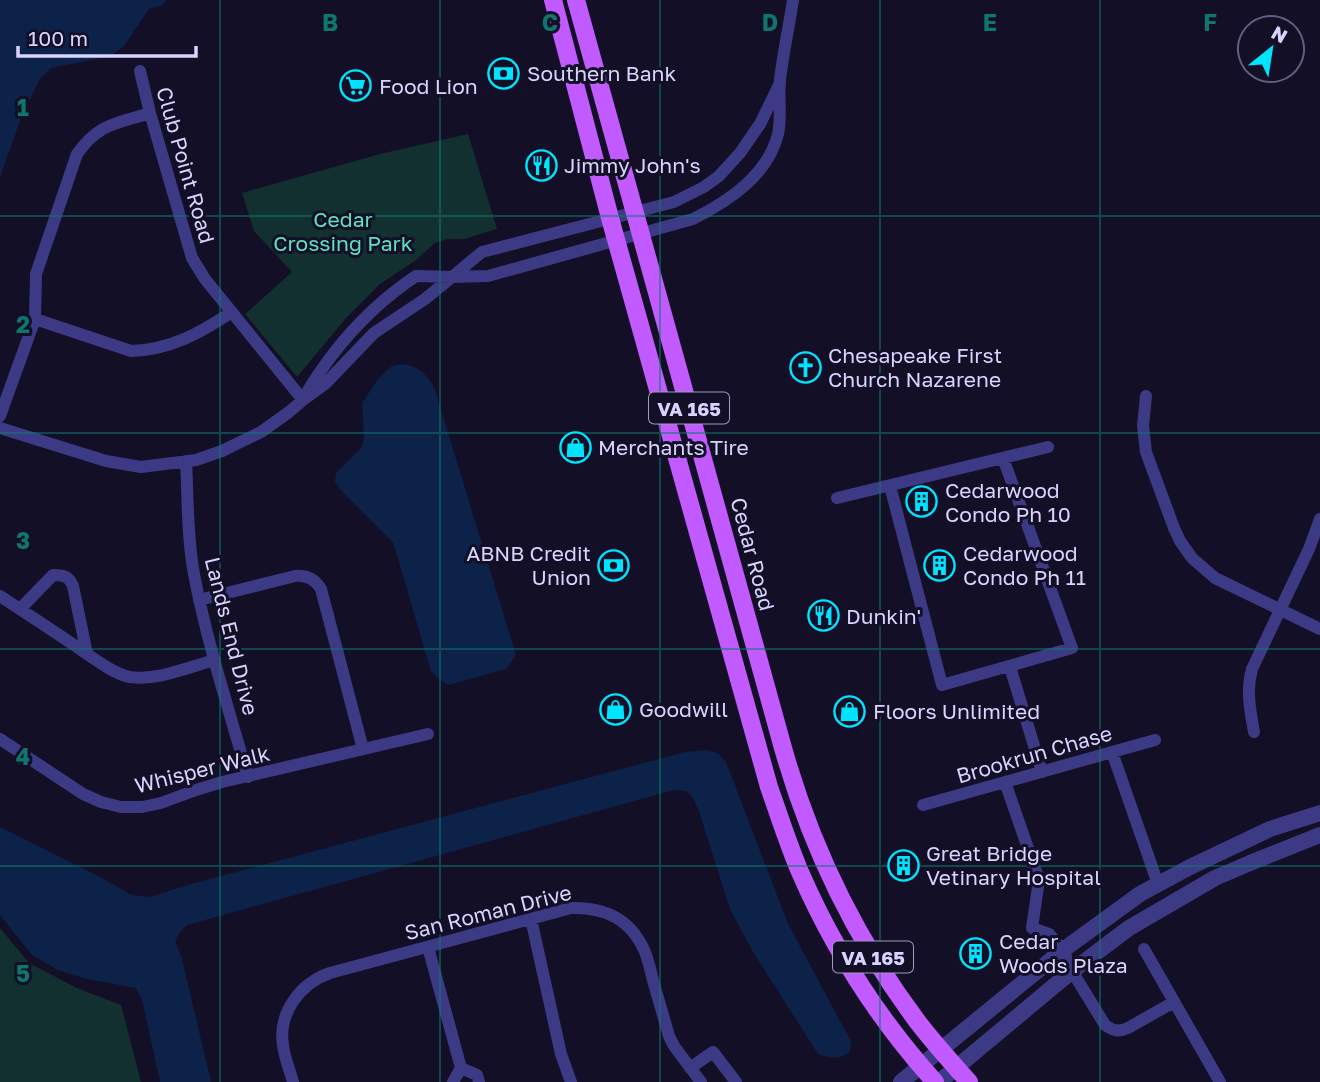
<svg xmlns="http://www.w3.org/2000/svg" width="1320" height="1082" font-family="'Golos Text',sans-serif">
  <rect width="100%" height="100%" fill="#130f26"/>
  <!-- green -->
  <path fill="#12302f" d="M468,134L497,229L464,239H448L435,243L416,260L380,284L346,318L297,377L245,314L292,272L254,231L242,193L380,154Z
    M0,928L29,963L77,988L121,1005L141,1082H0Z"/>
  <!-- water -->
  <path fill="#0c2248" d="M0,0H166L163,5L149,9L124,46L111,56L51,68L40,79L23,113L0,177Z
    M403,364C418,366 426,374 434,387L516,655L506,669L448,685L439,679L431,671L393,542L340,489L335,482L336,473L362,447L364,436L362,403L378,379L392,366Z
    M708,750L719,754L726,762L788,924L851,1041L850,1052C840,1059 830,1059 818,1054L753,952L730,909L698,808C691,794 690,790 674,790L187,925L179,933L175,941L182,959L211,1082H160L142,1000L136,988L87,979L58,970L32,955L0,915V827L98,876L132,895L150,897L191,884L685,752Z"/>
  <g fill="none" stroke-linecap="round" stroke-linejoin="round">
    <!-- minor -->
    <path stroke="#3d3a85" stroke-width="12" d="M780,83L760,124L740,153L719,176L704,187L674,202L482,252L452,277L488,276L693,219C729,201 768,175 778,134C782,116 778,98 780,80C783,53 789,27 793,0
      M416,276L452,277L425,299L374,333L325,384L303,400C311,383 322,369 333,354C357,323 383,298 416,276Z
      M35,319L131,351C170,350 200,333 232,312
      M1146,396L1143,426L1146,452L1174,528L1180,541L1192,558L1215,578L1320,629
      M0,416L35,319L36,274L77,154C99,123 116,124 150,113
      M0,428L106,461L141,467L196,460L222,451L261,432L289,412L303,400L205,279L192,258L150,113L140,71
      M186,461C188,498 187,537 194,574C207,643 229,710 248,777
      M890,486L942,685L1072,648L1003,458
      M837,498L1048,447
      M0,596C26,613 52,630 77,647C92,657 113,674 130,677C157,681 189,667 215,660
      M199,600L295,576C306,575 315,579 321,589L363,749
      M20,609L53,575C63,575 69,576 73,586L87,654
      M1010,667L1042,772
      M1254,732C1250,710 1246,690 1252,669L1309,549L1320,519
      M0,739L83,794L101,802L121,807H142L161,803L196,790L222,782L428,734
      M1112,752L1158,884
      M1005,782L1039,880L1032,928L1049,934L1063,950L1072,971L1105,1025C1113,1031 1119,1032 1128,1028L1174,1002
      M923,805L1155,740
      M531,919L561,1054L571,1082
      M428,947L461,1068L453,1082
      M1144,949L1220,1082
      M461,1068L477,1075L479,1082
      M690,1068L713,1052L736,1082
      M293,1082C290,1070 284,1057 283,1045C278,1012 301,983 330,973L571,908C605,907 631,919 645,952C649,962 651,973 654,984C659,1001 664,1019 669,1036L674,1046L701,1082"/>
    <!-- tertiary -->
    <path stroke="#3d3a85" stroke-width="16" d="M901,1082L1063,950L1140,894L1190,867L1270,829L1320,813
      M939,1082L1072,971L1129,928L1215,878L1250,863L1320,835"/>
    <!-- primary -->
    <path stroke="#c25bff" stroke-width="18" d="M553,0L610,218L769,787C779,815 788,844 800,872C833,948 880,1021 935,1082
      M576,0L783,748C811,847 855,938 917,1021C933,1042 951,1062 969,1082"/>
  </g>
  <!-- grid -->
  <path fill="none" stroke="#0f766e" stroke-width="2" stroke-opacity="0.55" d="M220,0V1082M440,0V1082M660,0V1082M880,0V1082M1100,0V1082M0,216H1320M0,433H1320M0,649H1320M0,866H1320"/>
  <!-- icons -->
  <defs>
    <symbol id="bank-ring" viewBox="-11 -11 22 22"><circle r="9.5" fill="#130f26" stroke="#00e5ff" stroke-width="1.5"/><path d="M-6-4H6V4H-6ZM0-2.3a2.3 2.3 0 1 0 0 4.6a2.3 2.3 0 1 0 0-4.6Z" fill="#00e5ff"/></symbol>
    <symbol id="supermarket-ring" viewBox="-11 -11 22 22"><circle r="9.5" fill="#130f26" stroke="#00e5ff" stroke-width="1.5"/><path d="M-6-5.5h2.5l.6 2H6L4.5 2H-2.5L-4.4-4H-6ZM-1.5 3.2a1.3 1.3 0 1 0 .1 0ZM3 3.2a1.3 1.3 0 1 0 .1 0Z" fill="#00e5ff"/></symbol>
    <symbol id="restaurant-ring" viewBox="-11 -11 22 22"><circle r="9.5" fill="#130f26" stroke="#00e5ff" stroke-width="1.5"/><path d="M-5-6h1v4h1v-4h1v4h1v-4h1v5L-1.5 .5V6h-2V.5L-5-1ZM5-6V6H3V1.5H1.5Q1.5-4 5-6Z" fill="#00e5ff"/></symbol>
    <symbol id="church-ring" viewBox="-11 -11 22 22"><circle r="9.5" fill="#130f26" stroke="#00e5ff" stroke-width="1.5"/><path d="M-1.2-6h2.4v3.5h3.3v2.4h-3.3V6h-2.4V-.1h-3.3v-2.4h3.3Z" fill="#00e5ff"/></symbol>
    <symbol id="shop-ring" viewBox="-11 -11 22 22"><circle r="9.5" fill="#130f26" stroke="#00e5ff" stroke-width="1.5"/><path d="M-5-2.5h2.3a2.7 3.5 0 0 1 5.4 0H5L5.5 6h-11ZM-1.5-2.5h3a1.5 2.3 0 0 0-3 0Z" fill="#00e5ff"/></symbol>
    <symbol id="building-ring" viewBox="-11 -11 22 22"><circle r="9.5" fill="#130f26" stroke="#00e5ff" stroke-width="1.5"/><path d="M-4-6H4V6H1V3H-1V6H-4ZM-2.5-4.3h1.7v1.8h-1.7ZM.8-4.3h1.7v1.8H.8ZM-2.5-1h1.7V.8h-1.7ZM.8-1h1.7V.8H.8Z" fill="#00e5ff"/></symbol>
  </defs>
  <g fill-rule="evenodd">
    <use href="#bank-ring" x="486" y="56" width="35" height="35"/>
    <use href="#supermarket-ring" x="338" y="68" width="35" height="35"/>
    <use href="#restaurant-ring" x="524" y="148" width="35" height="35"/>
    <use href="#church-ring" x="788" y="350" width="35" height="35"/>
    <use href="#shop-ring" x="558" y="430" width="35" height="35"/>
    <use href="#building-ring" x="904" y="484" width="35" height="35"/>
    <use href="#bank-ring" x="596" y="548" width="35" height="35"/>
    <use href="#building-ring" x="922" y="548" width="35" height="35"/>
    <use href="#restaurant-ring" x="806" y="598" width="35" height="35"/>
    <use href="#shop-ring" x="598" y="692" width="35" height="35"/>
    <use href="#shop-ring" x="832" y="694" width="35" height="35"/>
    <use href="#building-ring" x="886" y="848" width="35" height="35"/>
    <use href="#building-ring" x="958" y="936" width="35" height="35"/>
  </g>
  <g text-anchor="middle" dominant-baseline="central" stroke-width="6" stroke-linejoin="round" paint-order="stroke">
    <!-- shield labels -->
    <g fill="#130f26" stroke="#9e99be" stroke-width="2">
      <rect x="649" y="392.5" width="80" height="31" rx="5"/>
      <rect x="833" y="941.5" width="80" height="31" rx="5"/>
    </g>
    <g font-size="19" font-weight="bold" fill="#d9d4ff">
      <text x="689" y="408">VA 165</text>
      <text x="873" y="957">VA 165</text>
    </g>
    <!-- poi labels -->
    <g font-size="21" fill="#d9d4ff" stroke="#130f26" text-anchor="start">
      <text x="527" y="73">Southern Bank</text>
      <text x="379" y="86">Food Lion</text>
      <text x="564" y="165">Jimmy John's</text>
      <text x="828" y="355">Chesapeake First<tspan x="828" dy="24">Church Nazarene</tspan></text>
      <text x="598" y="447">Merchants Tire</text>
      <text x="945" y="490">Cedarwood<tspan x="945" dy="24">Condo Ph 10</tspan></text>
      <text x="591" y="553" text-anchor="end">ABNB Credit<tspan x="591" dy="24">Union</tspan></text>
      <text x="963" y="553">Cedarwood<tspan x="963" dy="24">Condo Ph 11</tspan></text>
      <text x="846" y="616">Dunkin'</text>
      <text x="639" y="709">Goodwill</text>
      <text x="873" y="711">Floors Unlimited</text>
      <text x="926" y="853">Great Bridge<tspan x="926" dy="24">Vetinary Hospital</tspan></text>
      <text x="999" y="941">Cedar<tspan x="999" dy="24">Woods Plaza</tspan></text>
    </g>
    <!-- street labels -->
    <g font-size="21" fill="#d9d4ff" stroke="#130f26">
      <text transform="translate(186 165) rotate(74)">Club Point Road</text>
      <text transform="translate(753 554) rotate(75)">Cedar Road</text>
      <text transform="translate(232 636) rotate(76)">Lands End Drive</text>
      <text transform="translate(1034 754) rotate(-16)">Brookrun Chase</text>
      <text transform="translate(202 769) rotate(-14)">Whisper Walk</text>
      <text transform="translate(488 912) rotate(-14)">San Roman Drive</text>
    </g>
    <!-- park labels -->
    <g font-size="21" fill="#5fe0c0" stroke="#130f26">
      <text x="343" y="219">Cedar<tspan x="343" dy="24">Crossing Park</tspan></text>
    </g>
  </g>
  <g font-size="23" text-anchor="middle" font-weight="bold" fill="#0f766e" stroke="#130f26" stroke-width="6" stroke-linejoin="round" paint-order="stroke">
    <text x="330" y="31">B</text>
    <text x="550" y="31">C</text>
    <text x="770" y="31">D</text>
    <text x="990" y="31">E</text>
    <text x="1210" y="31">F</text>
    <text x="23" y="116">1</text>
    <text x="23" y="333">2</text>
    <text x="23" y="549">3</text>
    <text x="23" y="765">4</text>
    <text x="23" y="982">5</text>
  </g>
  <!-- north arrow -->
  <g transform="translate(1271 49) rotate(30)"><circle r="33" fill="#130f26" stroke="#625e7d" stroke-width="2"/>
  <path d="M0-5L12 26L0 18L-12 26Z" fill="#00e5ff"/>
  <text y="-10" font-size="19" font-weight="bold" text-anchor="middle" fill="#d9d4ff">N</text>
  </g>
  <!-- scale -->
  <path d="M18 46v10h178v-10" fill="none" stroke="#d9d4ff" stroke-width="3.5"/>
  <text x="28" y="46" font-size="21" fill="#d9d4ff" stroke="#130f26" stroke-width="5" paint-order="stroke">100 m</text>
</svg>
